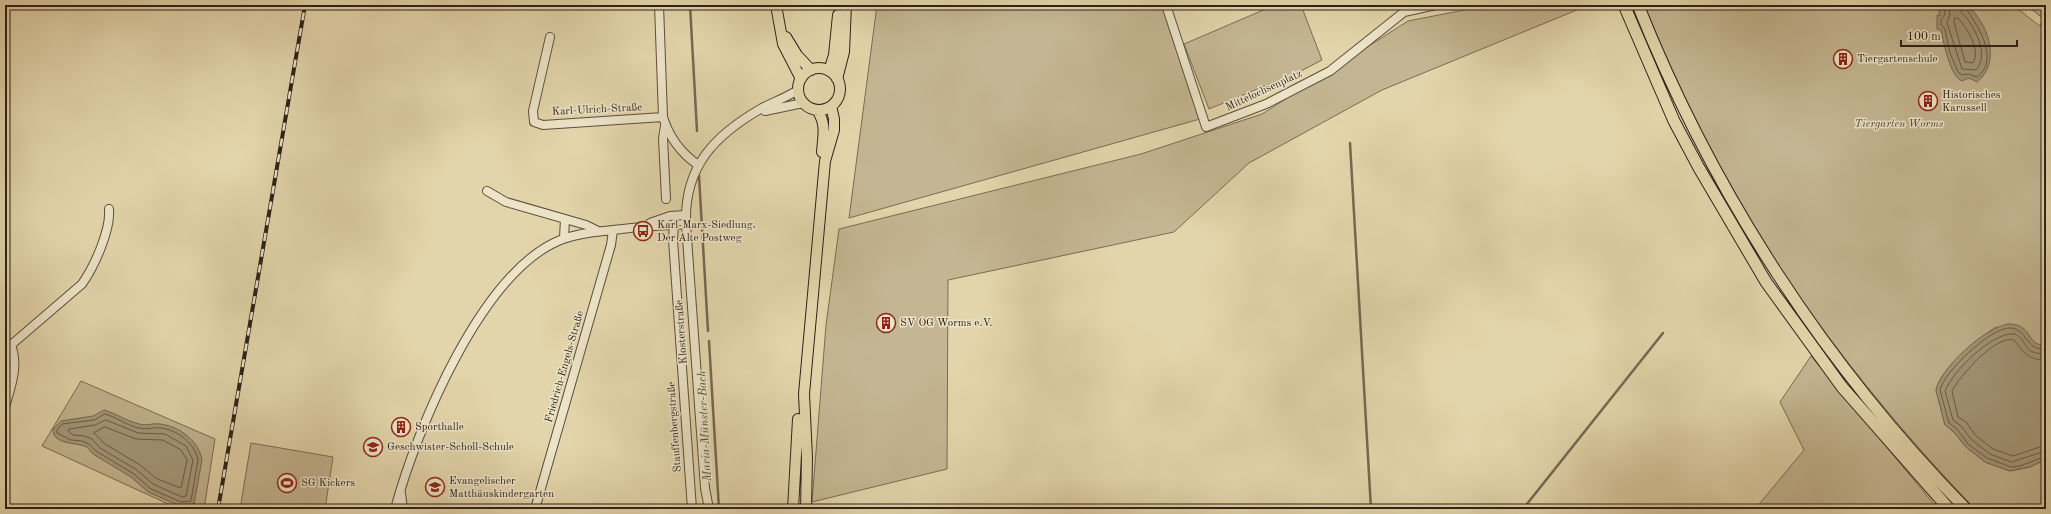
<svg xmlns="http://www.w3.org/2000/svg" width="2051" height="514" font-family="'Old Standard TT',serif">
  <rect width="100%" height="100%" fill="#e3d5ab"/>
  <filter id="stains"><feTurbulence type="fractalNoise" baseFrequency=".005" numOctaves="4"/><feColorMatrix values="0 0 0 0 .2 0 0 0 0 .09 0 0 0 0 .02 0 0 0 .5 -.17"/></filter>
  <radialGradient id="worn" r=".72"><stop offset=".6" stop-color="#630" stop-opacity="0"/><stop offset="1" stop-color="#630" stop-opacity=".3"/></radialGradient>
  <!-- green -->
  <path fill="#c4b692" stroke="#796c55" d="M877,5H1164L1200,119L849,218Z
    M1275,5H1301L1322,60L1299,72L1209,109L1184,44Z
    M1490,5H1589L1382,90L1249,163L1174,232L948,280L947,469L812,502L826,325L839,229L1141,154L1262,114L1408,21Z
    M1644,5H2013L2046,31V344C2037,347 2032,341 2028,334L1996,327C1977,339 1941,368 1936,390L1945,425L1954,432L1966,447L1985,462L2010,471L2030,467L2046,459V509H1975C1835,363 1715,195 1644,5Z
    M2026,5H2046V29L2040,25L2044,19Z
    M1811,356L1938,509H1755L1804,450L1780,402Z
    M81,381L215,439L204,509H179L42,446Z
    M251,443L333,457L325,509H240Z"/>
  <!-- water -->
  <path fill="#a59879" stroke="#756852" d="M1942,5H1967C1988,23 2002,62 1977,82L1969,78L1962,81C1950,76 1944,44 1941,30L1937,29V15L1940,16L1938,9Z
    M2008,324C2014,324 2020,325 2024,329C2031,335 2033,348 2046,344V459L2030,467L2010,471L1985,462L1966,447L1954,432L1945,425L1936,390C1942,366 1985,328 2008,324Z
    M104,410C116,413 126,421 139,424C146,426 153,423 160,424C179,426 199,441 202,460L194,504L180,506L148,492L131,477L93,454L87,447C76,442 52,445 53,429L61,421L93,416Z"/>
  <g fill="none" stroke-linecap="round" stroke-linejoin="round">
    <!-- shore -->
    <path stroke="#6a5c48" stroke-width="1" d="M1944,5L1945,14L1941,20V25L1945,29L1950,53L1958,72L1962,75L1969,74L1977,77C1997,63 1983,34 1972,18C1970,13 1965,10 1964,5
      M1949,5L1950,15L1947,23L1962,69L1976,70C1988,56 1978,35 1969,21C1965,15 1959,12 1959,5
      M1955,18H1958C1967,28 1981,50 1973,63L1965,62L1954,22Z
      M2046,348C2027,354 2027,327 2009,328C1989,329 1944,372 1940,390L1949,423L1957,429L1968,444L1987,458L2011,467L2020,466L2046,456
      M2046,353C2025,357 2027,340 2015,334C1993,331 1953,371 1945,391L1953,420L1961,426L1972,440L1990,454L2011,462L2046,451
      M2046,359C2029,362 2023,351 2014,340C1995,335 1960,376 1952,391L1958,417L1966,422L1975,435L1993,449L2013,456L2046,445
      M105,414C117,417 127,426 139,428C146,430 153,427 161,428C177,430 195,443 198,460L191,501L181,502L151,489L134,474L96,451L89,444L82,441L71,440L57,433V430L62,424L94,420Z
      M106,420L138,433L165,434L186,446L193,460L186,496L182,497L153,484L137,470L100,448L92,439L84,436L73,435L68,431L69,429L95,425Z
      M105,427L136,439L163,440L181,450L187,460L181,488L157,479L140,465L105,444L94,433Z"/>
    <!-- stream -->
    <path stroke="#756852" stroke-width="2.5" d="M690,5L697,131
      M1350,143L1371,509
      M699,176L708,331
      M709,341L719,509
      M1523,509L1663,333"/>
    <defs>
      <path id="minor" d="M659,5L663,117C669,137 681,153 698,165
        M1166,5L1206,127L1266,104L1330,71L1404,12L1436,5
        M550,37L533,111L534,122L543,125L663,117
        M765,111L803,103
        M665,126L663,138L666,199
        M487,191L506,202L586,225L598,231
        M650,223L670,216L685,215
        M674,224L673,240L692,509
        M564,238L565,219
        M5,341L11,345C19,366 11,386 5,407
        M11,345L82,284C94,267 111,230 109,209
        M401,493L403,509
        M395,509C416,431 482,269 563,239C579,233 597,232 613,230C638,227 661,225 686,224
        M535,509L611,245L613,230
        M709,509L705,488L686,224C684,166 715,135 762,108C774,102 787,97 798,90"/>
      <path id="major" d="M776,5L783,44L801,79
        M786,37L797,55L811,70
        M798 89a21 21 0 1 1 42 0a21 21 0 1 1-42 0Z
        M829,71L834,55L838,15
        M837,79L844,52L846,5
        M817,110C827,125 823,136 822,152
        M793,509L798,419
        M806,509L807,458L804,394L825,161L834,130V119L831,106"/>
      <path id="highway" d="M1624,5L1674,121L1699,168L1766,282L1842,387L1949,509
        M1638,5C1713,193 1825,365 1966,509"/>
    </defs>
    <!-- minor casing -->
    <use href="#minor" stroke="#5b4e3d" stroke-width="10"/>
    <!-- major casing -->
    <use href="#major" stroke="#2e2118" stroke-width="12"/>
    <!-- highway casing -->
    <use href="#highway" stroke="#2e2118" stroke-width="13"/>
    <!-- minor -->
    <use href="#minor" stroke="#ede4c8" stroke-width="8"/>
    <!-- major -->
    <use href="#major" stroke="#e3d5ab" stroke-width="10"/>
    <!-- highway -->
    <use href="#highway" stroke="#e3d5ab" stroke-width="11"/>
    <defs>
      <path id="rail" d="M218,509L305,5"/>
    </defs>
    <!-- rail casing -->
    <use href="#rail" stroke="#2e2118" stroke-width="4"/>
    <!-- rail -->
    <use href="#rail" stroke="#ede4c8" stroke-width="2.5" stroke-dasharray="8" stroke-linecap="butt"/>
  </g>
  <!-- icons -->
  <defs>
    <symbol id="building-ring" viewBox="-11 -11 22 22"><circle r="9.5" fill="#ede4c8" stroke="#8f2418" stroke-width="1.5"/><path d="M-4-6H4V6H1V3H-1V6H-4ZM-2.5-4.3h1.7v1.8h-1.7ZM.8-4.3h1.7v1.8H.8ZM-2.5-1h1.7V.8h-1.7ZM.8-1h1.7V.8H.8Z" fill="#8f2418"/></symbol>
    <symbol id="bus-ring" viewBox="-11 -11 22 22"><circle r="9.5" fill="#ede4c8" stroke="#8f2418" stroke-width="1.5"/><path d="M-5-6H5V4H4V6H2V4H-2V6H-4V4H-5ZM-3.5-4V0h7V-4ZM-3.5 1.2v1.5H-2V1.2ZM2 1.2v1.5H3.5V1.2Z" fill="#8f2418"/></symbol>
    <symbol id="school-ring" viewBox="-11 -11 22 22"><circle r="9.5" fill="#ede4c8" stroke="#8f2418" stroke-width="1.5"/><path d="M0-5L7-2L0 1L-7-2ZM-4 1L0 2.5L4 1V4Q0 6-4 4Z" fill="#8f2418"/></symbol>
    <symbol id="stadium-ring" viewBox="-11 -11 22 22"><circle r="9.5" fill="#ede4c8" stroke="#8f2418" stroke-width="1.5"/><path d="M0-5a6.5 5 0 1 0 0 10a6.5 5 0 1 0 0-10ZM-3.5-1.8h7v3.6h-7Z" fill="#8f2418"/></symbol>
  </defs>
  <g fill-rule="evenodd">
    <use href="#building-ring" x="1832" y="48" width="22" height="22"/>
    <use href="#building-ring" x="1917" y="90" width="22" height="22"/>
    <use href="#bus-ring" x="632" y="220" width="22" height="22"/>
    <use href="#building-ring" x="875" y="312" width="22" height="22"/>
    <use href="#building-ring" x="390" y="416" width="22" height="22"/>
    <use href="#school-ring" x="362" y="436" width="22" height="22"/>
    <use href="#stadium-ring" x="276" y="472" width="22" height="22"/>
    <use href="#school-ring" x="424" y="476" width="22" height="22"/>
  </g>
  <g text-anchor="middle" dominant-baseline="central" stroke-width="3" stroke-linejoin="round" paint-order="stroke">
    <!-- poi labels -->
    <g font-size="11" fill="#2e2118" stroke="#ede4c8" text-anchor="start">
      <text x="1857" y="59">Tiergartenschule</text>
      <text x="1942" y="95">Historisches<tspan x="1942" dy="13">Karussell</tspan></text>
      <text x="657" y="225">Karl-Marx-Siedlung,<tspan x="657" dy="13">Der Alte Postweg</tspan></text>
      <text x="900" y="323">SV OG Worms e.V.</text>
      <text x="415" y="427">Sporthalle</text>
      <text x="387" y="447">Geschwister-Scholl-Schule</text>
      <text x="449" y="481">Evangelischer<tspan x="449" dy="13">Matthäuskindergarten</tspan></text>
      <text x="301" y="483">SG Kickers</text>
    </g>
    <!-- street labels -->
    <g font-size="11" fill="#2e2118" stroke="#ede4c8">
      <text transform="translate(1264 91) rotate(-25)">Mittelochsenplatz</text>
      <text transform="translate(597 110) rotate(-3)">Karl-Ulrich-Straße</text>
      <text transform="translate(682 332) rotate(-94)">Klosterstraße</text>
      <text transform="translate(565 367) rotate(-74)">Friedrich-Engels-Straße</text>
      <text transform="translate(675 427) rotate(-94)">Stauffenbergstraße</text>
    </g>
    <!-- park labels -->
    <g font-size="11" font-style="italic" fill="#544636" stroke="#ede4c8">
      <text x="1899" y="124">Tiergarten Worms</text>
    </g>
    <!-- water labels -->
    <g font-size="12" font-style="italic" fill="#584b3a" stroke="#ede4c8">
      <text transform="translate(705 426) rotate(-93)">Maria-Münster-Bach</text>
    </g>
  </g>
  <!-- margin -->
  <rect width="2051" height="514" fill="none" stroke="#e3d5ab" stroke-width="20"/>
  <rect x="6" y="6" width="2039" height="502" fill="none" stroke="#2e2118" stroke-width="2"/>
  <rect x="10" y="10" width="2031" height="494" fill="none" stroke="#2e2118"/>
  <!-- scale -->
  <path d="M1901 40v6h116v-6" fill="none" stroke="#2e2118" stroke-width="2"/>
  <text x="1907" y="40" font-size="12" fill="#2e2118" stroke="#ede4c8" stroke-width="3" paint-order="stroke">100 m</text>
  <rect width="100%" height="100%" filter="url(#stains)"/>
  <rect width="100%" height="100%" fill="url(#worn)"/>
</svg>
